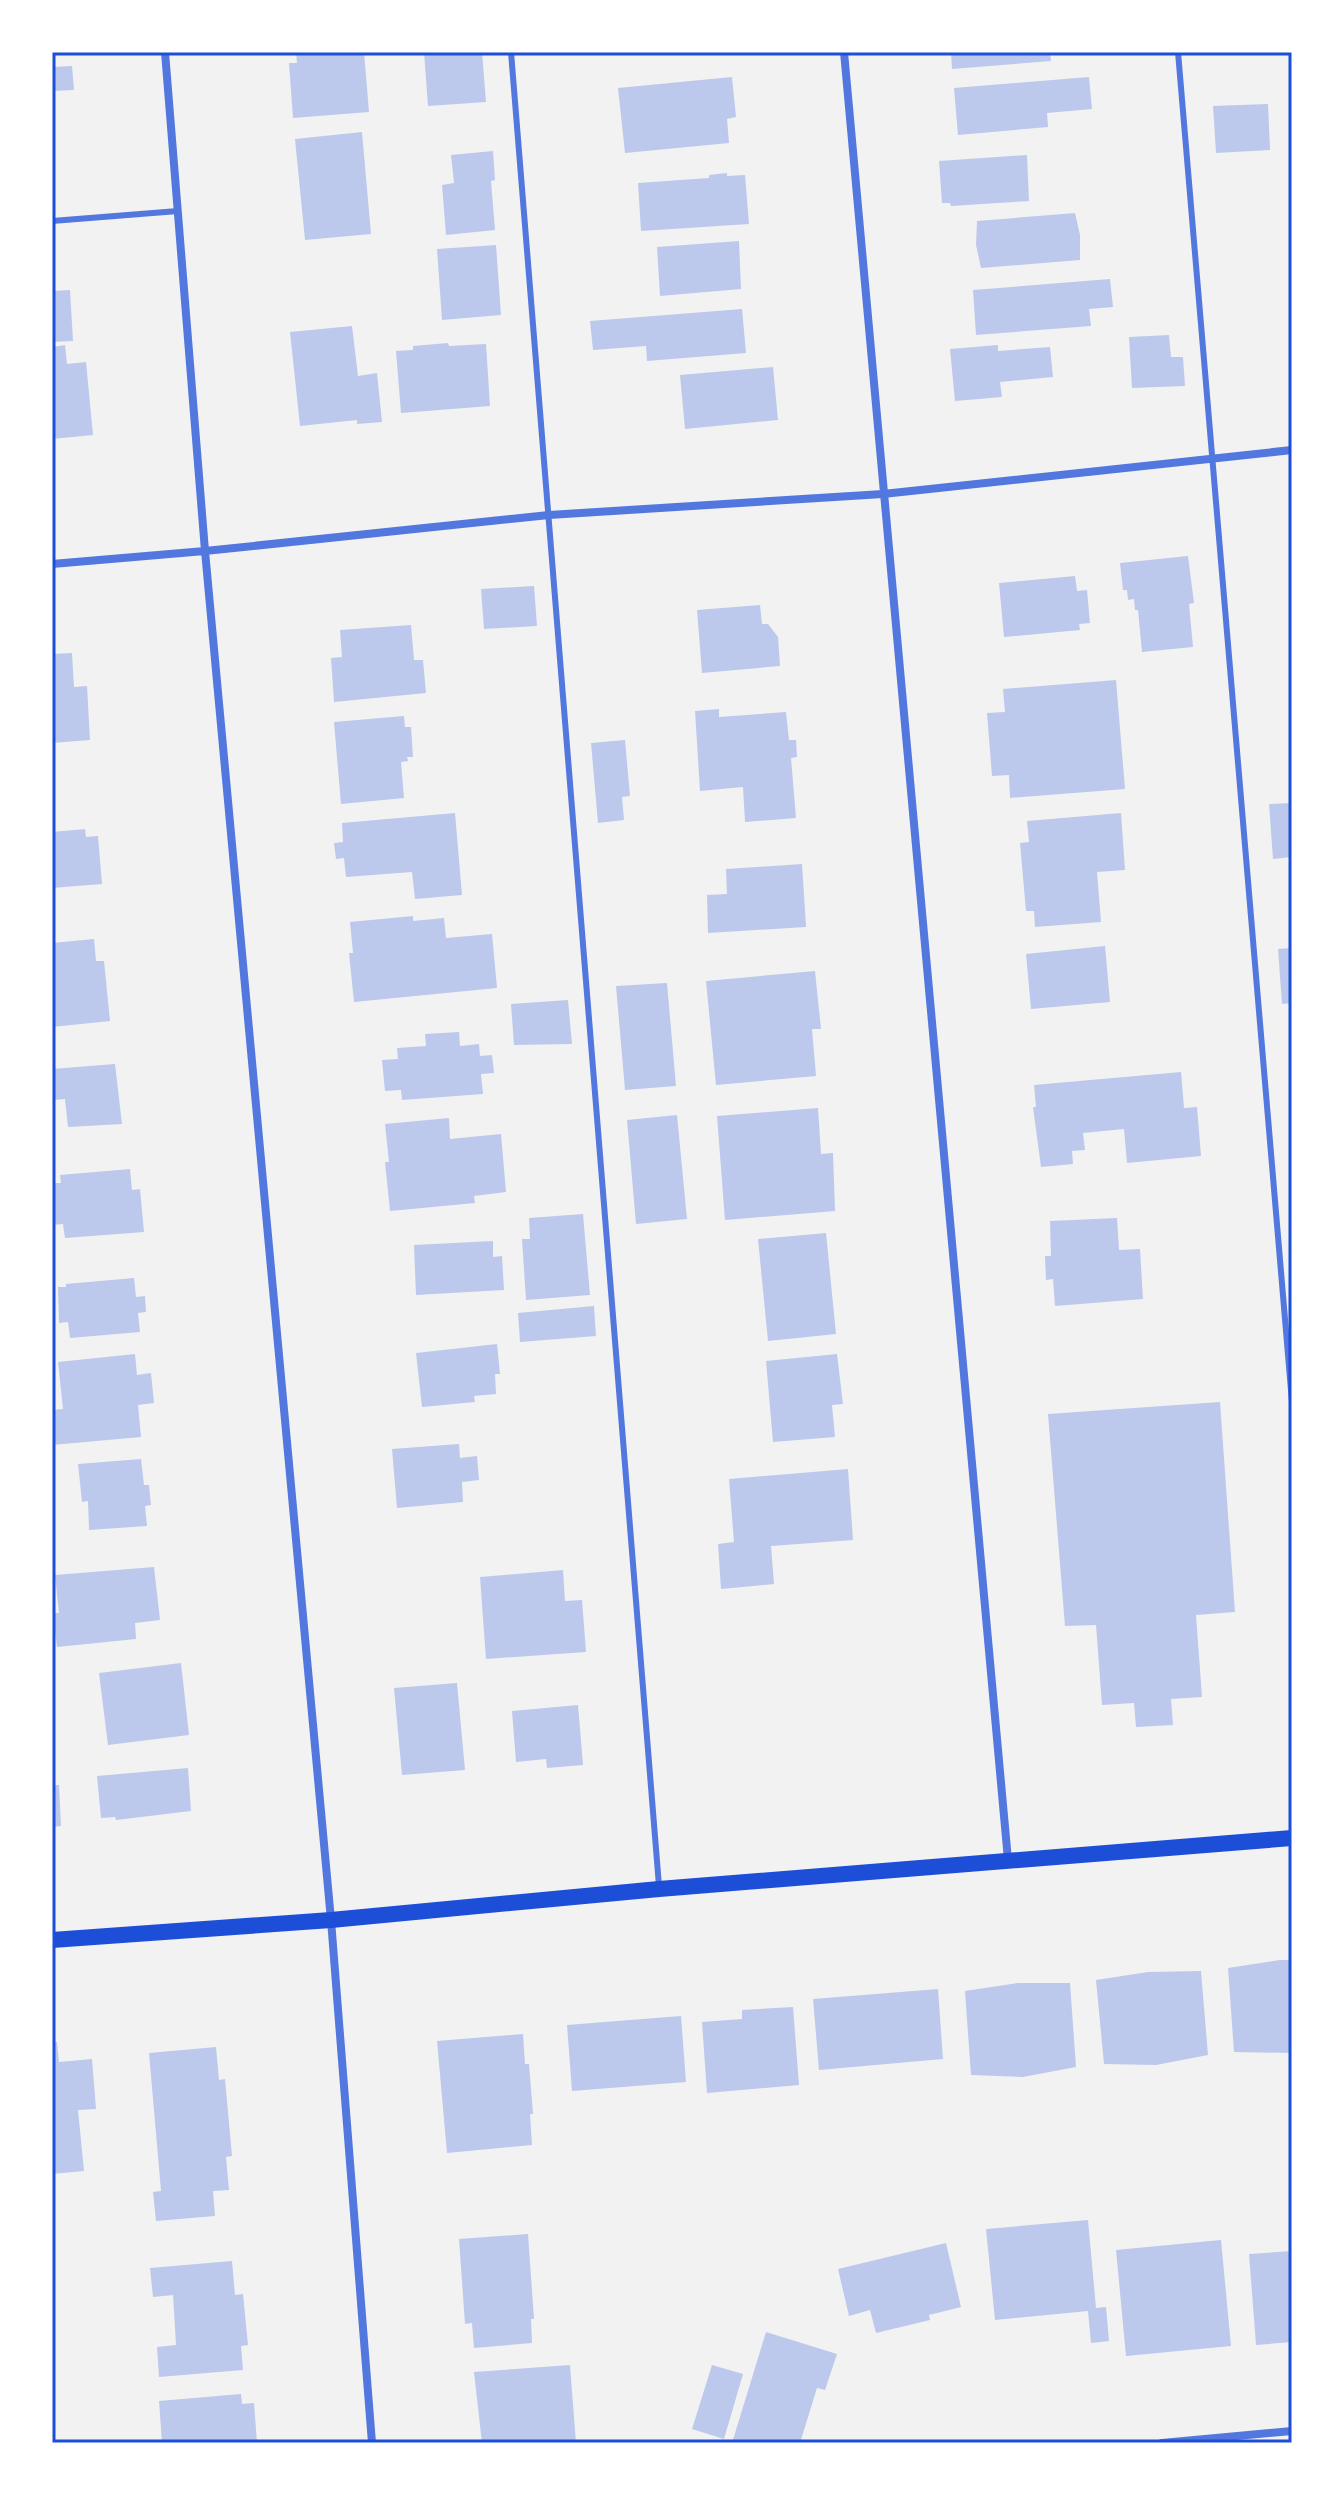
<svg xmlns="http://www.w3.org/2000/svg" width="1344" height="2495" font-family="'IBM Plex Serif',serif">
  <rect width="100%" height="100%" fill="#f2f2f2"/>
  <!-- building -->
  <path fill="#bdc9ec" d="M296,52H364L369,112L293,118L289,63H297Z
    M424,52H482L486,102L428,106Z
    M951,52H1050L1051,61L952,69Z
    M72,66L74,90L52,91V67Z
    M732,77L736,117L727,119L729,143L625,153L618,88Z
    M1089,77L1092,109L1047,113L1048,127L958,135L954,88Z
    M1268,104L1270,150L1216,153L1213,106Z
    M362,132L371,234L305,240L295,139Z
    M493,151L495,180L491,181L495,230L446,235L442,185L454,183L451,155Z
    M1027,155L1029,201L951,206L950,203H942L939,161Z
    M727,173V176L745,175L749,224L641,231L638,183L709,178V175Z
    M1075,213L1080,235V260L981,268L976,245L977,221Z
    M739,241L741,289L660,296L657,247Z
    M496,245L501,315L442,320L437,249Z
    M1110,279L1113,307L1089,309L1091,326L976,335L973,290Z
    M70,290L73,341L52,342V291Z
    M742,309L746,353L647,361L646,346L593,350L590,321Z
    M352,326L358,376L377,373L382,422L357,424V420L300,426L290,332Z
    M1169,335L1171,357H1183L1185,386L1132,388L1129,337Z
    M448,343L449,346L486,344L490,406L401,413L396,351L413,350V346Z
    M65,345L67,364L86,362L93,435L52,439V347Z
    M998,345V351L1050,347L1053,377L1000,382L1002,397L955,401L950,349Z
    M773,367L778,420L685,429L680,375Z
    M1188,556L1194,603L1189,604L1193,647L1142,652L1138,610H1135L1134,599L1128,600L1127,590H1123L1120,563Z
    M1075,576L1077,591L1087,590L1090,623L1079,624L1080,630L1004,637L999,583Z
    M534,586L537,626L484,629L481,589Z
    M760,605L762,624H768L778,637L780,666L702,673L697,610Z
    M411,625L414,660H423L426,693L334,702L331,658L342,657L340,630Z
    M72,653L74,687L87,686L90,740L52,743V654Z
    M1116,680L1125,789L1010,798L1009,775L992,776L987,713L1005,712L1003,689Z
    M719,709V717L786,712L789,740H796L797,757L791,758L796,818L745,822L743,787L700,791L695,711Z
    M404,716L405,727H411L413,757H407L408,761L401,762L404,798L341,804L334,722Z
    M625,740L630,796L622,797L624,820L598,823L591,743Z
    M1292,803V857L1273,859L1269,804Z
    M455,813L462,895L415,899L412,872L346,877L344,858L336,859L334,843L343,842L342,823Z
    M1121,813L1125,870L1097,872L1101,922L1035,927L1034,911H1026L1020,843L1029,842L1027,821Z
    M85,829L86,837L98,836L102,884L52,888V832Z
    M802,864L806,927L708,933L707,895L727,894L726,869Z
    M413,916V921L444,918L446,938L492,934L497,988L354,1002L349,953H353L350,922Z
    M94,939L96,961H104L110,1021L52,1027V943Z
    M1105,946L1110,1002L1031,1009L1026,954Z
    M1292,948V1003L1282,1004L1278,949Z
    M815,971L821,1029H812L816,1076L716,1085L706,981Z
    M667,983L676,1086L625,1090L616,986Z
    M568,1000L572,1044L514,1045L511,1004Z
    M459,1032L460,1046L479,1044L480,1056L492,1055L494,1073L481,1074L483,1094L402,1100L401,1090L385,1091L382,1060L398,1059L397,1048L426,1046L425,1034Z
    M115,1064L122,1124L68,1127L65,1099L53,1100L52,1069Z
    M1181,1072L1184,1108L1197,1107L1201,1156L1127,1163L1124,1129L1083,1133L1085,1150L1072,1151L1073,1164L1041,1167L1033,1107H1036L1034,1085Z
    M818,1108L821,1154L833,1153L835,1211L725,1220L717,1116Z
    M677,1115L687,1219L636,1224L627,1120Z
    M449,1118L450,1139L501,1134L506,1192L474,1196L475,1203L390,1211L385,1162H389L385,1124Z
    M130,1169L132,1190L140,1189L144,1232L65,1238L63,1224L53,1225L52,1183H61L60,1175Z
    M583,1214L590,1295L526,1300L522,1239H530L529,1218Z
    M1117,1218L1119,1250L1140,1249L1143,1299L1055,1306L1053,1279L1046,1280L1045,1256H1051L1050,1221Z
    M826,1233L836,1334L768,1341L758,1239Z
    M493,1241V1257L502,1256L504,1290L416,1295L414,1245Z
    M134,1278L136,1297L145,1296L146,1312L138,1313L140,1332L70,1338L68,1322L59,1323L58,1287H66V1284Z
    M594,1306L596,1336L520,1342L518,1313Z
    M497,1344L500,1374H495L496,1394L474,1396L475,1402L422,1407L416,1353Z
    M135,1354L137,1375L151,1373L154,1403L138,1405L141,1437L52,1445V1410L63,1409L58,1362Z
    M837,1354L843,1404L832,1405L835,1437L773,1442L766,1361Z
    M1220,1402L1235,1612L1196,1615L1202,1697L1171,1699L1173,1725L1136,1727L1134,1703L1102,1705L1096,1625L1065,1626L1048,1414Z
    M459,1444L460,1458L477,1456L479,1480L462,1482L463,1502L397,1508L392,1449Z
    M141,1459L144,1485H149L151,1505L145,1506L147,1526L89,1530L88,1501L82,1502L78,1464Z
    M848,1469L853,1540L771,1546L774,1584L721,1589L718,1544L734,1542L729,1479Z
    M154,1567L160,1620L135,1623L136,1639L57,1647L53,1613H59L55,1575Z
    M563,1570L565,1601L582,1600L586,1652L486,1659L480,1577Z
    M181,1663L189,1735L108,1745L99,1673Z
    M457,1683L465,1770L402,1775L394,1688Z
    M578,1705L583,1765L547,1768L546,1759L516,1762L512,1711Z
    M188,1768L191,1811L116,1820L115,1817L101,1818L97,1776Z
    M52,1785H59L61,1826L52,1827Z
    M1280,1960H1292V2053L1234,2052L1228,1968Z
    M1201,1971L1208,2055L1156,2065L1104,2064L1096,1980L1148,1972Z
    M1018,1983H1070L1076,2067L1023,2077L971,2075L965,1991Z
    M938,1989L943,2059L819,2070L813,1999Z
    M793,2007L799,2085L707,2093L702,2022L742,2019V2010Z
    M681,2016L686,2082L572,2091L567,2025Z
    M523,2034L525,2064H529L533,2114H530L532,2145L447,2153L437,2041Z
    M52,2042H57L59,2062L92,2059L96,2109L78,2110L84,2171L52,2174Z
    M216,2047L219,2080L225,2079L232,2156L226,2157L229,2190L213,2191L215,2216L156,2221L153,2192L161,2191L149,2053Z
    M1088,2220L1096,2308L1106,2307L1109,2341L1091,2343L1088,2311L995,2320L986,2229Z
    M528,2234L534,2319H531L532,2343L474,2348L472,2323L465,2324L459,2239Z
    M1221,2240L1231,2346L1126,2356L1116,2250Z
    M946,2243L961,2307L929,2315L930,2320L876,2333L870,2310L849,2316L838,2269Z
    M1292,2251V2342L1256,2345L1249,2254Z
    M232,2261L235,2295L243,2294L248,2345L241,2346L243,2370L159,2377L157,2347L176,2345L173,2295L153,2297L150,2268Z
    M766,2332L837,2354L825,2390L817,2388L800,2443H732Z
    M570,2365L576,2443H482L474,2372Z
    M712,2365L743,2374L724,2439L692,2429Z
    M241,2394L242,2404L254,2403L257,2443H162L159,2401Z"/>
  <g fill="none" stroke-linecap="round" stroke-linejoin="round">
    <!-- service -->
    <path stroke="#5277de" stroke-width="6" d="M511,52L659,1886
      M1178,52L1292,1402
      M52,221L178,211"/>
    <!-- minor -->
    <path stroke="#5277de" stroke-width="8" d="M165,52L205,551L331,1920L372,2443
      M844,52L1008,1860
      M52,564L205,551L549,515L883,494L1292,450
      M1162,2443L1292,2431"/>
    <!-- secondary -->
    <path stroke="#1d4ed8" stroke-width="16" d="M52,1940L331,1920L659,1889L1292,1838"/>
  </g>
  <!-- border -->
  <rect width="1344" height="2495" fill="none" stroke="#ffffff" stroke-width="108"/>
  <rect x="54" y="54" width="1236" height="2387" fill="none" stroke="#1d4ed8" stroke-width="3"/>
</svg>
